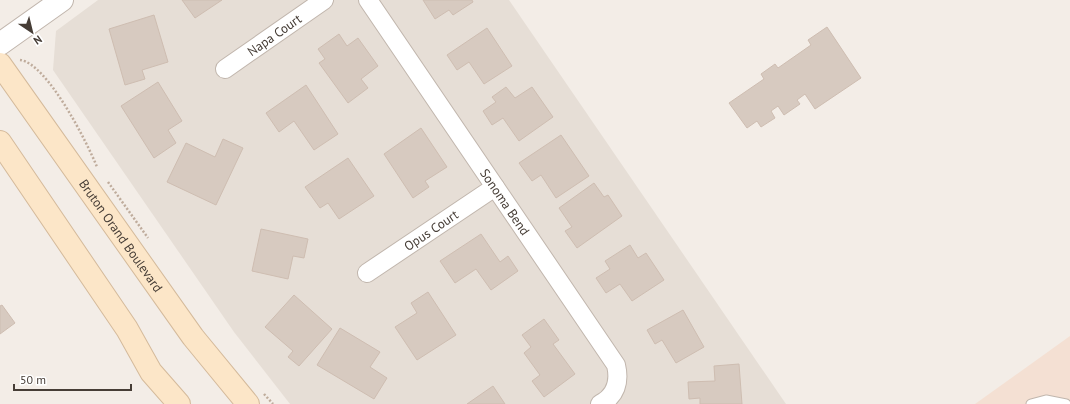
<svg xmlns="http://www.w3.org/2000/svg" width="1070" height="404" font-family="'PT Sans',sans-serif">
  <rect width="100%" height="100%" fill="#f3ede7"/>
  <!-- residential -->
  <path fill="#e6ded6" d="M98,0H509L786,404H290L234,332L53,70L56,31Z"/>
  <!-- commercial -->
  <path fill="#f4e0d3" d="M1070,336V404H975Z"/>
  <!-- building -->
  <path fill="#d7cac0" stroke="#cebdb1" d="M182,0H222L195,18Z
    M423,0H472L473,2L453,15L449,10L435,19Z
    M154,15L168,62L142,70L145,79L125,85L109,29Z
    M827,27L861,78L815,109L805,94L797,100L800,104L784,115L778,106L771,111L775,118L761,127L757,121L747,128L729,103L764,79L761,74L775,64L778,68L811,45L808,40Z
    M487,28L512,66L484,84L469,62L457,70L447,55Z
    M339,34L347,46L358,38L378,66L361,79L368,88L348,103L319,63L325,59L318,49Z
    M158,82L182,121L168,130L176,143L154,158L121,106Z
    M306,85L338,134L314,150L294,121L279,132L266,113Z
    M506,87L515,98L532,87L553,117L519,141L503,118L492,125L483,111L496,102L492,97Z
    M421,128L447,167L425,181L429,187L413,198L384,154Z
    M561,135L589,176L556,198L541,175L532,181L519,163Z
    M223,139L243,148L216,205L167,182L186,143L215,157Z
    M348,158L374,196L339,219L328,203L320,208L305,187Z
    M594,183L604,197L608,195L622,216L577,248L565,231L572,227L559,208Z
    M261,229L308,239L304,258L293,256L288,279L252,271Z
    M481,234L500,262L508,256L518,271L491,290L476,269L455,283L440,261Z
    M630,245L638,258L646,253L664,280L632,301L620,284L606,293L596,278L610,269L605,261Z
    M428,292L456,335L417,360L395,327L417,313L411,303Z
    M294,295L332,329L299,366L288,357L293,351L265,327Z
    M2,305L15,323L0,334V306Z
    M683,310L704,347L676,363L662,340L655,344L647,330Z
    M544,319L559,340L553,344L575,374L544,397L532,381L540,375L524,353L531,347L522,335Z
    M340,328L380,352L370,367L387,378L374,399L317,365Z
    M739,364L742,404H700V398L689,399L688,382L715,381L714,366Z
    M493,386L505,404H467Z"/>
  <g fill="none" stroke-linecap="round" stroke-linejoin="round">
    <defs>
      <path id="service" d="M1031,404L1046,400L1066,404"/>
      <g id="minor">
        <path id="s1" d="M368,0L616,365C620,382 616,396 600,404"/>
        <path id="s2" d="M225,69L324,0"/>
        <path id="s3" d="M367,273L495,187"/>
      </g>
      <path id="tertiary" d="M0,44L62,0"/>
      <g id="secondary">
        <path id="s4" d="M0,64L193,337L248,404"/>
        <path d="M0,142L127,329L151,372L179,404"/>
      </g>
    </defs>
    <!-- service casing -->
    <use href="#service" stroke="#c1b6ad" stroke-width="11"/>
    <!-- minor casing -->
    <use href="#minor" stroke="#c1b6ad" stroke-width="20"/>
    <!-- tertiary casing -->
    <use href="#tertiary" stroke="#c1b6ad" stroke-width="24"/>
    <!-- secondary casing -->
    <use href="#secondary" stroke="#d4ba9b" stroke-width="24"/>
    <!-- path -->
    <path stroke="#bfac9c" stroke-width="2.5" stroke-dasharray="2 2" stroke-linecap="butt" d="M20,60C47,63 87,142 97,167
      M108,182L148,238
      M264,394L273,404"/>
    <!-- service -->
    <use href="#service" stroke="#fff" stroke-width="9"/>
    <!-- minor -->
    <use href="#minor" stroke="#fff" stroke-width="18"/>
    <!-- tertiary -->
    <use href="#tertiary" stroke="#fff" stroke-width="22"/>
    <!-- secondary -->
    <use href="#secondary" stroke="#fce6c8" stroke-width="22"/>
  </g>
  <g text-anchor="middle" dominant-baseline="central" stroke-width="3" stroke-linejoin="round" paint-order="stroke">
    <!-- street labels -->
    <g font-size="13" fill="#463d36" stroke="#fff">
      <text stroke="none"><textPath href="#s2" startOffset="60">Napa Court</textPath></text>
      <text stroke="none"><textPath href="#s1" startOffset="244">Sonoma Bend</textPath></text>
      <text stroke="none"><textPath href="#s3" startOffset="77">Opus Court</textPath></text>
      <text stroke="none"><textPath href="#s4" startOffset="210">Bruton Orand Boulevard</textPath></text>
    </g>
  </g>
  <!-- north arrow -->
  <g transform="translate(32 32) rotate(145)" stroke="#ffffff" stroke-width="3" paint-order="stroke">
  <path d="M0-3L7 15L0 10L-7 15Z" fill="#463d36"/>
  <text y="-6" font-size="11" font-weight="bold" text-anchor="middle" fill="#463d36">N</text>
  </g>
  <!-- scale -->
  <path d="M14 384v6h117v-6" fill="none" stroke="#463d36" stroke-width="2"/>
  <text x="20" y="384" font-size="12" fill="#463d36" stroke="#ffffff" stroke-width="3" paint-order="stroke">50 m</text>
</svg>
